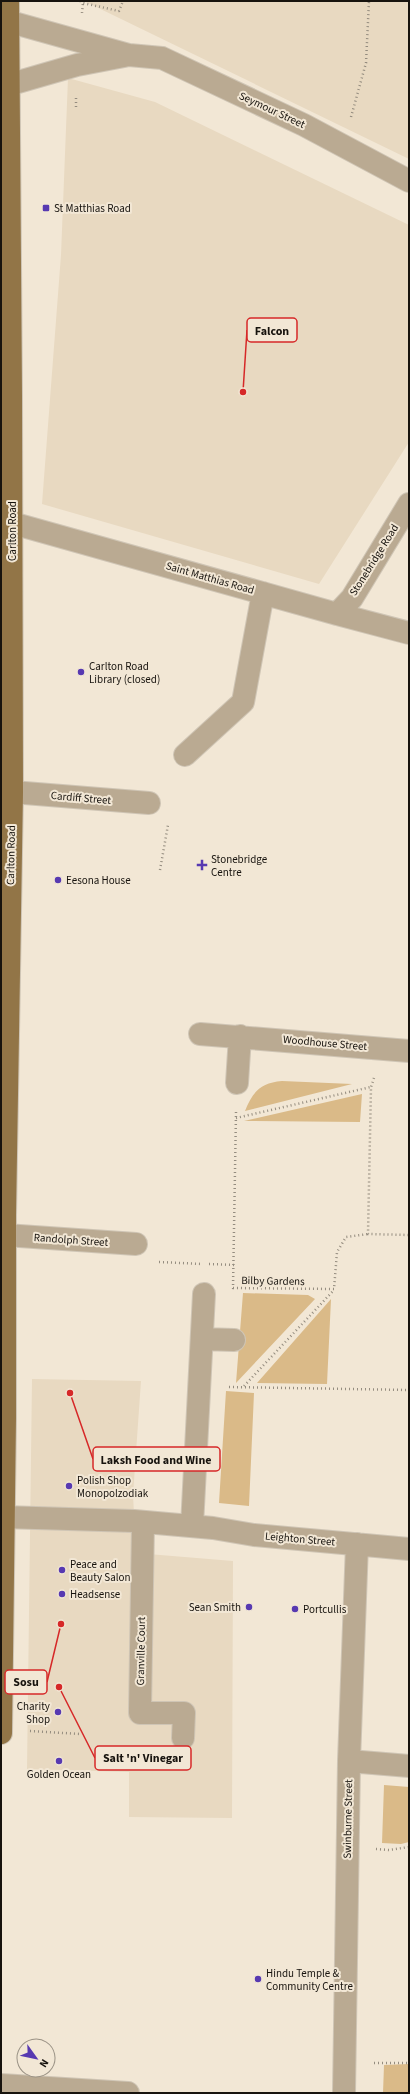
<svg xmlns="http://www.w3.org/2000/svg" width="410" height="2094" font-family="'Source Sans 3',sans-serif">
  <rect width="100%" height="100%" fill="#f2e7d5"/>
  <!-- built -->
  <path fill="#e8d9c1" d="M84,1H409V159Z
    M68,78L155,102L409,225V442L319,584L42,504L61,255Z
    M32,1379L141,1381L133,1495L136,1553L233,1561L232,1818L129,1817V1772L27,1769Z"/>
  <!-- green -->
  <path fill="#daba88" d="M282,1081L352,1084L245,1111C253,1091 261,1083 282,1081Z
    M362,1094L360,1122L244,1121Z
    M243,1293L308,1295L315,1299L236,1383Z
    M331,1299L327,1384L257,1383Z
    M226,1391L254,1393L249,1506L219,1503Z
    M384,1785L409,1787V1842L401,1844L382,1843Z
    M409,2064V2093H383L384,2065Z"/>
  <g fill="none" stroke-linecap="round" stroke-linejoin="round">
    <defs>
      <path id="minor" d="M7,21L129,55L162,58L304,125L409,181
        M8,85L77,65L124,56
        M12,523L337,614L409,633
        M337,614L352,598L409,504
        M185,755L243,702L263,593
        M12,792L149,803
        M200,1034L409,1051
        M237,1083L240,1036
        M5,1235L136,1244
        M202,1339L234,1340
        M3,1517L134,1521L213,1528L254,1535L409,1549
        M143,1522L140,1713H184L183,1738
        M192,1526L204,1294
        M349,1761L409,1766
        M1,2085L128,2093
        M344,2093L349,1761L357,1544"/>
      <path id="major" d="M1,1733L5,1418V1215L12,792L11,395L8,1"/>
    </defs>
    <!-- minor casing -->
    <use href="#minor" stroke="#cfc5b5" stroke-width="24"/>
    <!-- major casing -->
    <use href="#major" stroke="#cfc5b5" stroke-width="24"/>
    <!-- path -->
    <path stroke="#948c7f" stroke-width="2.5" stroke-dasharray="1 3" stroke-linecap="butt" d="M80,1L83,3L119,11L123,1
      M82,13L83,3
      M76,107V96
      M351,117L366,63L369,1
      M160,870L168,825
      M374,1078L371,1087L368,1234L409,1235
      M236,1112L233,1288L334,1289L337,1252L346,1237L368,1234
      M236,1118L371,1087
      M159,1262L202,1264
      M209,1264L235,1265
      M244,1386L334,1290
      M229,1387L409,1390
      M30,1731L81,1734
      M376,1849L389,1850L409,1847
      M374,2063H409"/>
    <!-- minor -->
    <use href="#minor" stroke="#baaa92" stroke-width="22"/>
    <!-- major -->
    <use href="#major" stroke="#927547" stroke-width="22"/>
  </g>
  <!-- markers -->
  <g fill="#5739b1" stroke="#f2e7d5" stroke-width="1.5">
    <rect x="42" y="204" width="8" height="8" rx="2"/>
    <circle cx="81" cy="672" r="4"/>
    <path d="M200 859h4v4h4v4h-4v4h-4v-4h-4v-4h4z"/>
    <circle cx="58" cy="880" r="4"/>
    <circle cx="69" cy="1486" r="4"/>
    <circle cx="62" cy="1570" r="4"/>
    <circle cx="62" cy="1594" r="4"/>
    <circle cx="249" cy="1607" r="4"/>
    <circle cx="295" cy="1609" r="4"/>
    <circle cx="58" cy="1712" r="4"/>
    <circle cx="59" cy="1761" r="4"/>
    <circle cx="258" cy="1979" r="4"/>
  </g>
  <g text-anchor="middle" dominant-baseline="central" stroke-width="4" stroke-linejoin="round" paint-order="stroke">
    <!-- street labels -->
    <g font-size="11" fill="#17130e" stroke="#f2e7d5">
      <text transform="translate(272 110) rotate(25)">Seymour Street</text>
      <text transform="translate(12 531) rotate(-90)">Carlton Road</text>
      <text transform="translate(374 560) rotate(-58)">Stonebridge Road</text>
      <text transform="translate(210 578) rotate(16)">Saint Matthias Road</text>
      <text transform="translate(81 798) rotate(5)">Cardiff Street</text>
      <text transform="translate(11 855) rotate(-89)">Carlton Road</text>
      <text transform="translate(325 1043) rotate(5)">Woodhouse Street</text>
      <text transform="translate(71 1240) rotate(4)">Randolph Street</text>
      <text transform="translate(273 1281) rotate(1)">Bilby Gardens</text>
      <text transform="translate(300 1539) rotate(5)">Leighton Street</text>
      <text transform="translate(141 1651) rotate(-89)">Granville Court</text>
      <text transform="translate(348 1819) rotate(-89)">Swinburne Street</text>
    </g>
    <!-- poi labels -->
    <g font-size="11" fill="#17130e" stroke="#f2e7d5" text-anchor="start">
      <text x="54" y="208">St Matthias Road</text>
      <text x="89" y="666">Carlton Road<tspan x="89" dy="13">Library (closed)</tspan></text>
      <text x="211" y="859">Stonebridge<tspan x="211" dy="13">Centre</tspan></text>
      <text x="66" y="880">Eesona House</text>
      <text x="77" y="1480">Polish Shop<tspan x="77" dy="13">Monopolzodiak</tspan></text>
      <text x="70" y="1564">Peace and<tspan x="70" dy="13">Beauty Salon</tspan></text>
      <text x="70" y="1594">Headsense</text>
      <text x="241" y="1607" text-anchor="end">Sean Smith</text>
      <text x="303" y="1609">Portcullis</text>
      <text x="50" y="1706" text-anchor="end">Charity<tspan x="50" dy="13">Shop</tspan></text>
      <text x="59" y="1774" text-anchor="middle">Golden Ocean</text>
      <text x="266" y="1973">Hindu Temple &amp;<tspan x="266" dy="13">Community Centre</tspan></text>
    </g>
  </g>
  <!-- callouts -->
  <path fill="none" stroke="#d62828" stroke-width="1.5" d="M243 392L247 330M70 1393L93 1459M61 1624L47 1682M59 1687L95 1758"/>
  <g fill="#d62828" stroke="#f2e7d5" stroke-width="1.5">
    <circle cx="243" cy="392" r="4"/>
    <circle cx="70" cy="1393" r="4"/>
    <circle cx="61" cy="1624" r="4"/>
    <circle cx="59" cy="1687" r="4"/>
  </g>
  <g fill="#f2e7d5" stroke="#d62828" stroke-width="1.5">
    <rect x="247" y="318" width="50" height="24" rx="4"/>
    <rect x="93" y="1447" width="127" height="24" rx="4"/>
    <rect x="5" y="1670" width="42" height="24" rx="4"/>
    <rect x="95" y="1746" width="96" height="24" rx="4"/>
  </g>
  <g font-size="12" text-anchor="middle" font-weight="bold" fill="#17130e">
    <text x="272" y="335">Falcon</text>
    <text x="156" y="1464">Laksh Food and Wine</text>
    <text x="26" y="1686">Sosu</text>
    <text x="143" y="1762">Salt 'n' Vinegar</text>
  </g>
  <!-- border -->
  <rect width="410" height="2094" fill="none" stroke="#17130e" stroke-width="4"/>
  <!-- north arrow -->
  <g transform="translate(36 2058) rotate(123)"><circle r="19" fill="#f2e7d5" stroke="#9a9285"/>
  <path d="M0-3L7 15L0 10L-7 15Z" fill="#5739b1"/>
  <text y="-6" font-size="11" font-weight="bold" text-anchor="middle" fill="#17130e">N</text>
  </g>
</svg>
